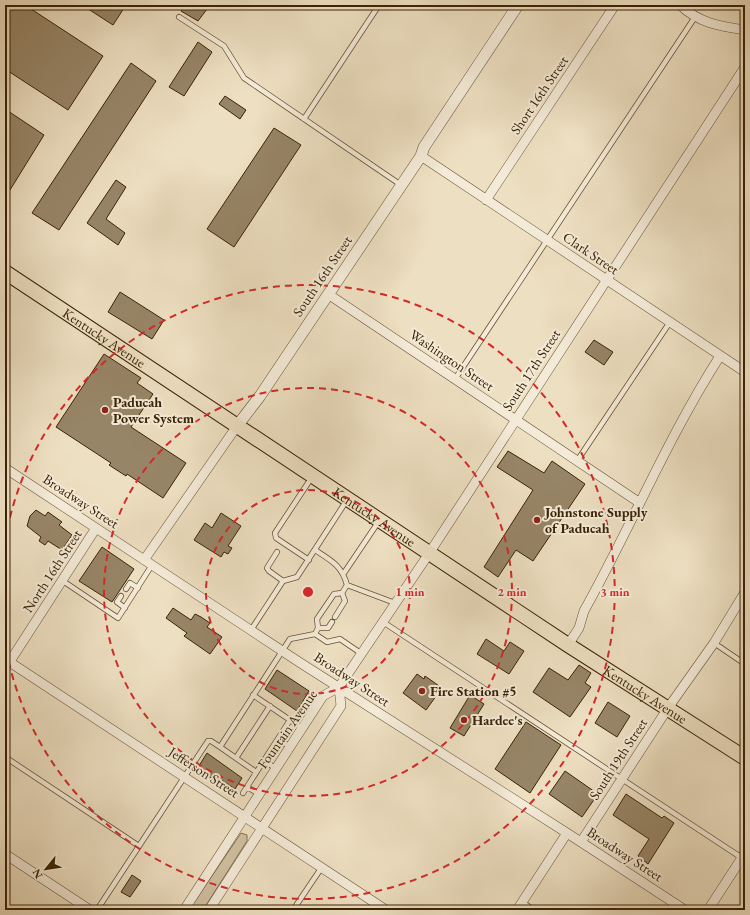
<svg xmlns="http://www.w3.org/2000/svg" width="750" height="915" font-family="'EB Garamond',serif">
  <rect width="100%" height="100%" fill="#eddfc1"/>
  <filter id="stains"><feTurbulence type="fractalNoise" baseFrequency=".005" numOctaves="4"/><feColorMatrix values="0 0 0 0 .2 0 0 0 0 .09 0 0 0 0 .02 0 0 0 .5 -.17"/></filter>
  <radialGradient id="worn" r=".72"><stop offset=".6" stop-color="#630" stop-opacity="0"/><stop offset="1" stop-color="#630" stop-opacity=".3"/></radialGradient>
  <!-- green -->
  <path fill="#cfbfa1" stroke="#847153" d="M241,833L247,835V841L203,910H189Z"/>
  <!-- building -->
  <path fill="#978567" stroke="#3a2305" d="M5,5H25L103,56L68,110L5,69Z
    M82,5H126L113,25Z
    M184,5H210L198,21L181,11Z
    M198,42L212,52L184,96L169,87Z
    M131,63L156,81L59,230L32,213Z
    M225,96L246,110L240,119L219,104Z
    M5,109L44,135L5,198Z
    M274,128L301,145L234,247L207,229Z
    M116,180L126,187L106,219L125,233L118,245L87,223Z
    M120,292L164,320L152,339L108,312Z
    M594,340L613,352L604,365L585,352Z
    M104,354L141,378L137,383L153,394L131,427L186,463L163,498L127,474L126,476L109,465L111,463L56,427Z
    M508,451L544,473L552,461L585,484L533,561L516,550L498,577L484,567L533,490L497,467Z
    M36,510L45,516L48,512L62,522L59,525L72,535L62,550L48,541L45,545L39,541L41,537L27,526L30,516Z
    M221,513L241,526L228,546L232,548L228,554L224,552L221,557L194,540L205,523L212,528Z
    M102,547L134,569L112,602L79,581Z
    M173,608L191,620L195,614L201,617L210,623L207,627L222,637L210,654L184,636L187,633L166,618Z
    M486,639L504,651L510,642L524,651L509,674L477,654Z
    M579,665L591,673L585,683L591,687L570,717L533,692L549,668L568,680Z
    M277,670L309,691L297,711L265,689Z
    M417,674L424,679L425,676L442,688L426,710L403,693Z
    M470,695L484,704L464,736L450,728Z
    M608,702L630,716L617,737L595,723Z
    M526,722L561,745L530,793L495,769Z
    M207,753L242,778L235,789L214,775L211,778L197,769Z
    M565,771L598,794L582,817L549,794Z
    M626,794L662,818L664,816L674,823L648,864L638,856L649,839L613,815Z
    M132,875L141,881L130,897L121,892Z"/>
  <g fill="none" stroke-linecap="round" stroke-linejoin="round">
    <defs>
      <path id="service" d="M179,17L224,46L244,78L401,185
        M304,119L379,5
        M455,379L695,17
        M577,461L670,322
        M315,550C332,561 342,566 347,585L342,593
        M277,552L267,568L269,571L283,581
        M309,560L276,538L275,533L312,477
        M344,573L379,521
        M63,581L118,618L152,565
        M347,585L395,603
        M126,589L130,583L138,588
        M121,596L117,602L125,608
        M335,617L345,601L342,593
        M383,622L742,858
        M318,628H328L332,622
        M251,630L283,581L297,577L347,500
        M315,634L318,628L317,619L334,594L342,593
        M714,643L745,664
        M290,720L302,728
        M278,739L290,747
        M5,757L139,846
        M236,758L270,706
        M264,760L276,769
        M256,772L220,747L290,639L315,634L327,642L340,639L362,654
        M247,787L259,794
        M243,793L290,720L253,695
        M522,902L534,910
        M97,910L208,741H211L220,747
        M293,910L322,867"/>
      <path id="minor" d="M680,5C699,23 719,26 745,30
        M421,156L745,372
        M486,200L615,5
        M328,294L640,503
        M5,468L299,662L567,833L685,910
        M144,560L237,426
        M568,645L579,628L584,611C631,527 668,437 720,356
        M5,659L386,910
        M5,669L96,528
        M581,842L668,708L714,643L745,592
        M5,854L90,910
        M184,910L323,696L339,687L430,552L745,67
        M209,910L341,706L339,687
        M517,910L567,833
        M708,910L745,853"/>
      <path id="tertiary" d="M237,426L260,396L421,156L424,147L518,5"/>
      <g id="primary">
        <path id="s1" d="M5,272L568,645L745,758"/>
      </g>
    </defs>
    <!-- service casing -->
    <use href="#service" stroke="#675234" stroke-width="6"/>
    <!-- minor casing -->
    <use href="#minor" stroke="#675234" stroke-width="10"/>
    <!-- tertiary casing -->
    <use href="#tertiary" stroke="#675234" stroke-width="12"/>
    <!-- primary casing -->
    <use href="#primary" stroke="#3a2305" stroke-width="16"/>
    <!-- service -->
    <use href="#service" stroke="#f3ead7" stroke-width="4.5"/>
    <!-- minor -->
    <use href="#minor" stroke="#f3ead7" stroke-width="9"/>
    <!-- tertiary -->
    <use href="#tertiary" stroke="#f3ead7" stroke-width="11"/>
    <!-- primary -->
    <use href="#primary" stroke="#eddfc1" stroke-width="14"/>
  </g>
  <!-- distance rings -->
  <g fill="none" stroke="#d62828" stroke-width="2" stroke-dasharray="7 5">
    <circle cx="308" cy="592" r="102"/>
    <circle cx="308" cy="592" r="204"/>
    <path d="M5 541A307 307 0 1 1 5 643"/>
  </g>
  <!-- markers -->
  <g fill="#8f2418" stroke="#f3ead7" stroke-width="1.5">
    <circle cx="105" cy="410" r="4"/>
    <circle cx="537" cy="520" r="4"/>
    <circle cx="422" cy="691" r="4"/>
    <circle cx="464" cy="720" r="4"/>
  </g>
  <g text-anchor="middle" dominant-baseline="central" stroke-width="4" stroke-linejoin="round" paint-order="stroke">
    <!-- street labels -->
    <g font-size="14" fill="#3a2305" stroke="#f3ead7">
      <text transform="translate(539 95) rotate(-56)">Short 16th Street</text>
      <text transform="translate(591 253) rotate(34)">Clark Street</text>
      <text transform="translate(322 276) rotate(-56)">South 16th Street</text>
      <text stroke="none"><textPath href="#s1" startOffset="119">Kentucky Avenue</textPath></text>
      <text transform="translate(452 360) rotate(34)">Washington Street</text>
      <text transform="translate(531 370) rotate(-57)">South 17th Street</text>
      <text transform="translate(81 501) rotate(33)">Broadway Street</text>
      <text stroke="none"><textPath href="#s1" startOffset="443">Kentucky Avenue</textPath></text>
      <text transform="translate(52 571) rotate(-57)">North 16th Street</text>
      <text transform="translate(352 679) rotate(33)">Broadway Street</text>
      <text stroke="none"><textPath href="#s1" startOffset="767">Kentucky Avenue</textPath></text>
      <text transform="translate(287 729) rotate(-55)">Fountain Avenue</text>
      <text transform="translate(618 759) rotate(-57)">South 19th Street</text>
      <text transform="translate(204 772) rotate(33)">Jefferson Street</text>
      <text transform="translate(625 854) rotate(33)">Broadway Street</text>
    </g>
    <!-- poi labels -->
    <g font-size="14" font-weight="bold" fill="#3a2305" stroke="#f3ead7" text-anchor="start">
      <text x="113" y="402">Paducah<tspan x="113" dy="16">Power System</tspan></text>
      <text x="545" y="512">Johnstone Supply<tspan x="545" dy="16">of Paducah</tspan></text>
      <text x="430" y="691">Fire Station #5</text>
      <text x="472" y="720">Hardee's</text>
    </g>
  </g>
  <circle cx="308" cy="592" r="6" fill="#d62828" stroke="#f3ead7" stroke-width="2"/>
  <g font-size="12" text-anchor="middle" font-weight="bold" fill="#d62828" stroke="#f3ead7" stroke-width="4" stroke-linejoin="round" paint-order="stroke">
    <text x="410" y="596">1 min</text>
    <text x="512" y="596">2 min</text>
    <text x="615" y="596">3 min</text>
  </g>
  <!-- margin -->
  <rect width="750" height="915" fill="none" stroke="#eddfc1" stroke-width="20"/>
  <rect x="6" y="6" width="738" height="903" fill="none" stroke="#3a2305" stroke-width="2"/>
  <rect x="10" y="10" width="730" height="895" fill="none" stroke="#3a2305"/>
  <!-- north arrow -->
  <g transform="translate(46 869) rotate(240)" stroke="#f3ead7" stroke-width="3" paint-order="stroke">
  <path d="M0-3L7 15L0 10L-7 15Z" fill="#3a2305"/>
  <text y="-6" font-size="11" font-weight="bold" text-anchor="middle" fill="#3a2305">N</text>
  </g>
  <rect width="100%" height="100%" filter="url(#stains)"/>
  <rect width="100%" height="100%" fill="url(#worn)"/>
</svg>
